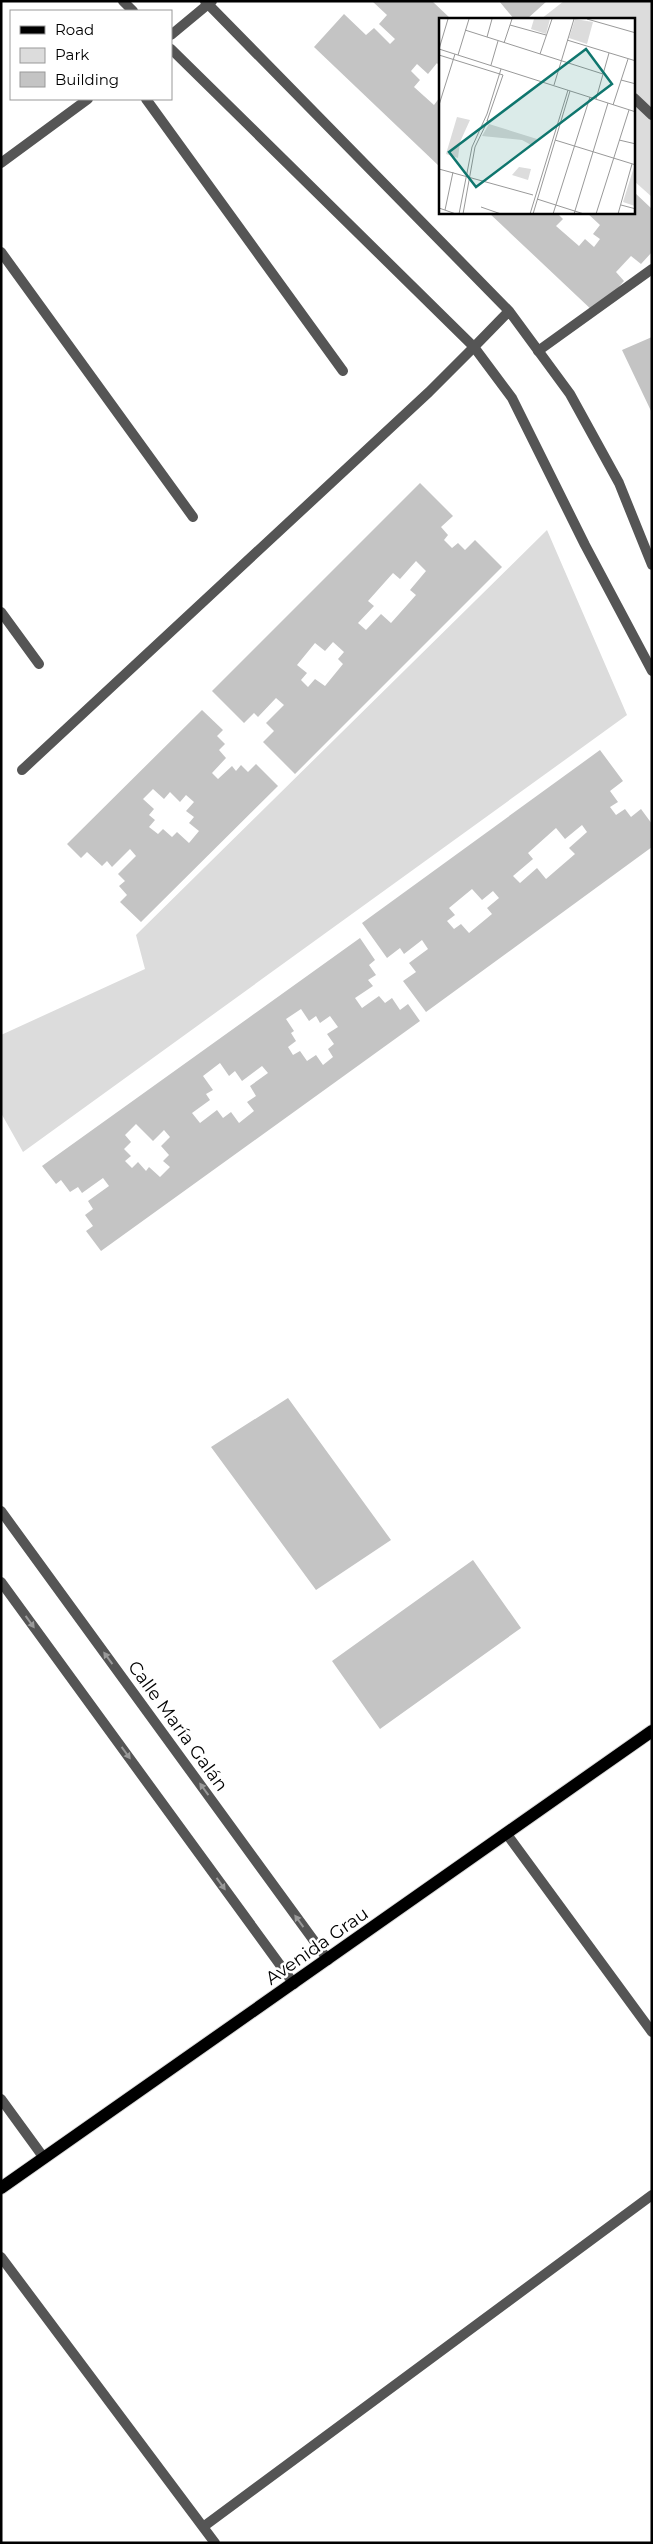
<svg xmlns="http://www.w3.org/2000/svg" width="653" height="2544" font-family="Montserrat,sans-serif">
  <rect width="100%" height="100%" fill="#fff"/>
  <!-- green -->
  <path fill="#dcdcdc" d="M564,1H652V197L634,181V19H541Z
    M547,530L627,715L23,1152L1,1113V1035L145,969L136,935Z"/>
  <!-- building -->
  <path fill="#c4c4c4" fill-rule="evenodd" d="M372,1H432L451,19H440V67L437,63L428,74L417,64L411,71L420,80L414,87L434,105L440,97V167L314,47L344,14L366,35L374,28L390,44L395,39L379,24L387,15Z
    M499,1H547L527,19H514Z
    M634,192L652,209V252L641,264L631,256L616,272L624,281L595,313L488,212H556L563,219L556,226L579,246L585,239L594,247L600,239L593,234L600,225L586,212H634Z
    M652,337V413L622,350Z
    M420,483L453,516L441,527L448,535L444,540L452,548L458,543L465,550L475,540L502,567L295,774L263,742L274,731L266,723L284,705L276,698L258,717L254,713L244,723L212,691ZM416,561L426,571L410,590L416,595L391,623L381,614L366,630L358,623L374,606L368,601L393,573L400,579ZM333,642L344,652L338,659L343,664L325,686L315,679L308,687L301,680L307,673L297,665L315,643L325,651Z
    M202,710L223,730L217,736L225,744L219,750L226,758L212,773L218,779L232,766L236,771L241,765L248,772L256,764L278,786L141,922L120,902L127,895L119,886L125,881L118,874L136,856L130,849L112,867L107,861L102,866L87,852L81,858L67,844ZM153,789L164,799L170,792L180,802L186,795L194,802L186,811L194,817L189,823L199,831L189,843L177,832L172,837L163,829L158,834L149,827L155,820L149,815L154,809L143,799Z
    M600,750L623,781L610,791L618,802L610,807L616,815L625,809L631,817L641,809L652,824V847L426,1012L403,981L416,972L409,963L428,949L422,940L404,954L400,948L387,958L362,923ZM582,825L587,832L569,848L575,854L546,879L537,868L520,883L513,876L533,859L528,853L556,828L565,839ZM472,889L482,900L493,891L499,898L487,908L492,914L469,933L461,924L454,929L447,921L455,915L449,908Z
    M360,938L375,960L369,965L376,975L368,980L373,986L355,998L362,1008L379,996L385,1003L392,998L400,1010L408,1004L420,1021L101,1251L86,1231L93,1226L85,1215L93,1209L88,1201L109,1186L103,1178L82,1193L78,1187L70,1192L61,1180L56,1184L42,1166ZM301,1009L309,1021L316,1016L320,1023L330,1016L338,1027L327,1034L334,1044L328,1049L333,1057L323,1065L316,1055L307,1061L300,1051L293,1055L288,1047L296,1041L291,1033L294,1031L286,1019ZM220,1063L229,1076L235,1071L242,1081L262,1066L268,1073L250,1086L256,1096L247,1102L254,1111L239,1123L231,1112L223,1118L217,1110L200,1123L192,1113L210,1100L206,1094L213,1090L203,1076ZM136,1124L153,1141L164,1130L170,1137L161,1146L169,1155L163,1161L170,1167L160,1177L149,1167L146,1171L138,1162L132,1168L125,1161L131,1156L124,1149L131,1142L125,1135Z
    M288,1398L391,1540L316,1590L211,1447Z
    M473,1560L521,1628L380,1729L332,1661Z"/>
  <g fill="none" stroke-linecap="round" stroke-linejoin="round">
    <defs>
      <path id="primary" d="M1,2188L652,1731"/>
    </defs>
    <!-- primary casing -->
    <use href="#primary" stroke="#dbdbdb" stroke-width="14"/>
    <!-- service -->
    <path stroke="#555" stroke-width="10" d="M634,98L652,115
      M146,99L343,371
      M1,252L193,517
      M538,351L652,269
      M1,612L39,664
      M22,770L429,392L474,347"/>
    <!-- minor -->
    <path stroke="#555" stroke-width="10" d="M123,1L133,11
      M205,1L509,311L570,394L619,483L652,565
      M171,35L212,1
      M171,49L474,347L512,398L585,545L652,671
      M1,163L88,99
      M474,347L509,311
      M506,1833L652,2032
      M1,2099L44,2158
      M1,2257L215,2543
      M203,2527L652,2195"/>
    <!-- tertiary -->
    <path stroke="#555" stroke-width="10" d="M1,1511L328,1960
      M1,1582L294,1984"/>
    <!-- primary -->
    <use href="#primary" stroke="#000" stroke-width="12"/>
  </g>
  <!-- one-way arrows -->
  <defs><path id="oneway-solid" d="M-6-.8H1V-3.2L6.5 0L1 3.2V.8H-6Z" transform="scale(1.25)"/></defs>
  <g fill="#999">
    <use href="#oneway-solid" transform="translate(30 1622) rotate(54)"/>
    <use href="#oneway-solid" transform="translate(108 1658) rotate(-126)"/>
    <use href="#oneway-solid" transform="translate(126 1753) rotate(54)"/>
    <use href="#oneway-solid" transform="translate(204 1789) rotate(-126)"/>
    <use href="#oneway-solid" transform="translate(221 1884) rotate(54)"/>
    <use href="#oneway-solid" transform="translate(299 1921) rotate(-126)"/>
  </g>
  <g text-anchor="middle" dominant-baseline="central" stroke-width="5" stroke-linejoin="round" paint-order="stroke">
    <!-- street labels -->
    <g font-size="18" fill="#000" stroke="#fff">
      <text transform="translate(178 1726) rotate(54)">Calle María Galán</text>
      <text transform="translate(317 1946) rotate(-35)">Avenida Grau</text>
    </g>
  </g>
  <!-- overview -->
  <g transform="translate(439 18)">
    <rect width="196" height="196" fill="#fff"/>
    <path d="M95,1H111L107,16L92,11ZM136,1L154,4L148,26L130,20ZM18,99L31,102L21,124L19,140L7,136ZM50,106L98,121L94,128L83,122L43,118ZM80,149L92,151L89,162L73,157ZM195,149L197,150L196,188L184,184Z" fill="#dcdcdc"/>
    <path fill="none" stroke="#999" stroke-width="1" d="M148,1L197,15M71,7L107,17M26,12L164,56M48,19L53,1M128,22L197,43M65,25L73,1M0,31L9,1M0,31L197,94M101,36L113,1M0,37L64,57M19,37L30,1M52,47L59,23M182,62L197,66M115,67L135,1M157,81L170,35M0,87L16,36M174,87L189,41M48,103L64,57M116,122L197,147M180,122L197,126M0,151L94,177M98,181L145,196M182,187L197,191M42,189L62,196M0,190L17,196M6,192L14,154M20,196L33,129L48,96L62,51M24,196L36,129L49,102M91,196L129,72M94,196L131,73M114,196L151,79M135,196L169,85M157,196L190,92M179,196L193,146"/>
    <path fill="#0f766e" fill-opacity="0.15" stroke="#0f766e" stroke-width="2.5" d="M147,31L173,66L37,169L10,134Z"/>
    <rect width="196" height="196" fill="none" stroke="#000" stroke-width="2.5"/>
  </g>
  <!-- border -->
  <rect width="653" height="2544" fill="none" stroke="#000000" stroke-width="5"/>
  <!-- legend -->
  <rect x="10" y="10" width="162" height="90" fill="#ffffff" stroke="#999999"/>
  <rect x="20" y="26" width="25" height="8" fill="#000000" stroke="#999999"/>
  <text x="55" y="35" font-size="15" fill="#000000">Road</text>
  <rect x="20" y="48" width="25" height="15" fill="#dcdcdc" stroke="#999999"/>
  <text x="55" y="60" font-size="15" fill="#000000">Park</text>
  <rect x="20" y="72" width="25" height="15" fill="#c4c4c4" stroke="#999999"/>
  <text x="55" y="85" font-size="15" fill="#000000">Building</text>
</svg>
